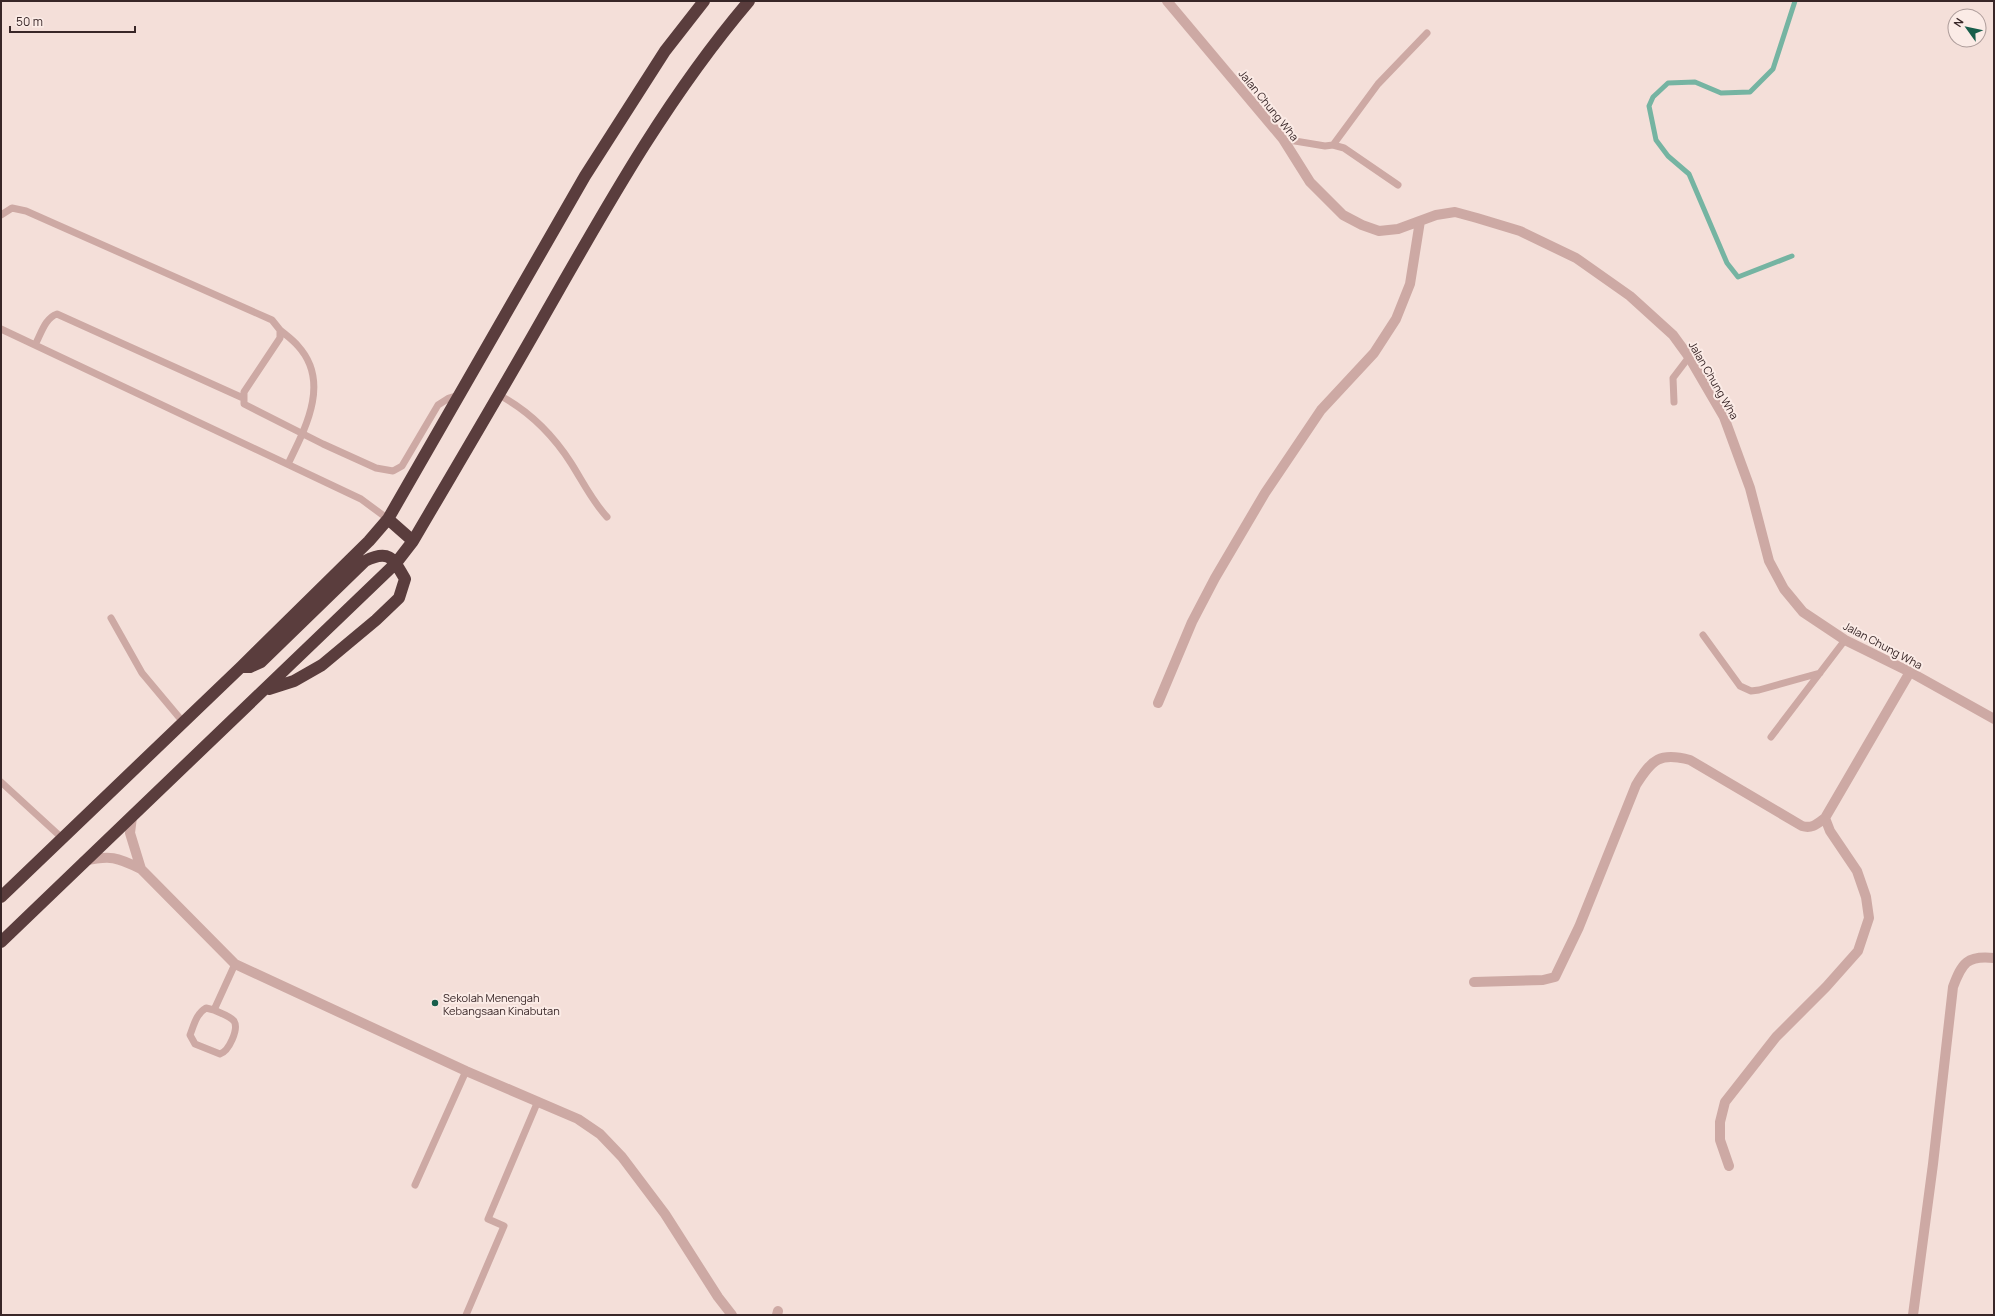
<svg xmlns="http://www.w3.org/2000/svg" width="1995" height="1316" font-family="Manrope,sans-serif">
  <rect width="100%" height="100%" fill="#f4dfd9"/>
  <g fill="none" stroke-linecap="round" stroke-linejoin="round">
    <!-- stream -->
    <path stroke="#75b4a2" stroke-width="5" d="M1792,256L1738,277L1727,263L1689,174L1668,156L1656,140L1649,106L1653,97L1668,83L1695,82L1721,93L1750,92L1773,69L1795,1"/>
    <!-- lane -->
    <path stroke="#cda9a4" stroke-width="7" d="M1283,139L1325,146L1333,145L1378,84L1427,33
      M1333,145L1344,148L1398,185
      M1,215L12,208L26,211L272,320L280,330V338L244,392V404L323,444L376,468L393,471L402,466L438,405L449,398L459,395
      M1,329L361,499L388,519
      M280,330C286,335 293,340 298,346C331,382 305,429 288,464
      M35,345C41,334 45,318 57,314L243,398
      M499,395C529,411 553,435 571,463C583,482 592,501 607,517
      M1674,402L1673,378L1689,357
      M111,618L142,673L183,722
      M1703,635L1740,686L1751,691L1759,690L1820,673
      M1771,737L1845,640
      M1,782L62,838
      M214,1010L206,1008C196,1014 194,1025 190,1035L195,1044L220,1054C229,1051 239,1029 234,1021C230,1016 220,1013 214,1010L235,964
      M415,1185L466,1071
      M466,1315L504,1226L488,1219L538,1101"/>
    <!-- street -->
    <path stroke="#cda9a4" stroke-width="10" d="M1167,1L1283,139L1310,182L1343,215L1362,225L1379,231L1398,229L1436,215L1455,212L1477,218L1520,231L1576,258L1630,296L1673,335L1689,357L1724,417L1750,488L1769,561L1784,589L1803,612L1845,640L1910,672L1994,719
      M1158,703L1192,622L1215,578L1265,493L1321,410L1374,353L1396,319L1410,284L1420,221
      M132,817L130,833L141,869
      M84,861C110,855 117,857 141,869L235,964L466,1071L578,1119L600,1134L622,1157L665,1214L718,1297L732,1315
      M1474,982L1543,980L1555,977L1579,927L1636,785C1652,759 1660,752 1690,760L1802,826C1812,829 1817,824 1825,818L1910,672
      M1729,1166L1720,1140V1122L1725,1102L1776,1037L1826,987L1858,951L1869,918L1866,897L1857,871L1830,831L1825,818
      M777,1315L778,1311
      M1913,1315L1933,1164L1953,987C1962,963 1967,955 1994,958"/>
    <!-- highway -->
    <path stroke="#5a3d3d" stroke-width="12" d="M388,519L413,541
      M241,667H250L261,662L365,561C389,549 393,558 405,579L399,598L376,620L322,665L294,681L269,689
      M1,897L241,667L369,541L388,519L585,176L665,51L704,1
      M1,942L396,563L413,541C458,464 504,387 548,309C609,202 669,95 749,1"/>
  </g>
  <!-- markers -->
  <circle fill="#185e4b" stroke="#fbebe6" stroke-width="1.5" cx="435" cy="1003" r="4"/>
  <g text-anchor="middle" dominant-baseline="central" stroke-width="4" stroke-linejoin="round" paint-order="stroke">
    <!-- street labels -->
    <g font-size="11" fill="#382627" stroke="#fbebe6">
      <text transform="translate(1269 105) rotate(51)">Jalan Chung Wha</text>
      <text transform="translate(1714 380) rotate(60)">Jalan Chung Wha</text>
      <text transform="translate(1883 645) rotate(28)">Jalan Chung Wha</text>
    </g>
    <!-- poi labels -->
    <g font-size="11" fill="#382627" stroke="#fbebe6" text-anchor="start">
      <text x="443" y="997">Sekolah Menengah<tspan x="443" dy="13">Kebangsaan Kinabutan</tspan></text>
    </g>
  </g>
  <!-- border -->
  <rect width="1995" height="1316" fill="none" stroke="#382627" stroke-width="4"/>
  <!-- north arrow -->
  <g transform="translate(1967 28) rotate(303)"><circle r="19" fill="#fbebe6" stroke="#ad9c9a"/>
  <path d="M0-3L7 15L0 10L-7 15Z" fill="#185e4b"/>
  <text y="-6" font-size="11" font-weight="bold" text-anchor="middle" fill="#382627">N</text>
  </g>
  <!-- scale -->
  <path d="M10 26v6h125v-6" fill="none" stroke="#382627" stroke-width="2"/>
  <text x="16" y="26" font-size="12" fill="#382627" stroke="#fbebe6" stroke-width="3" paint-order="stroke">50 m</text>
</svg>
